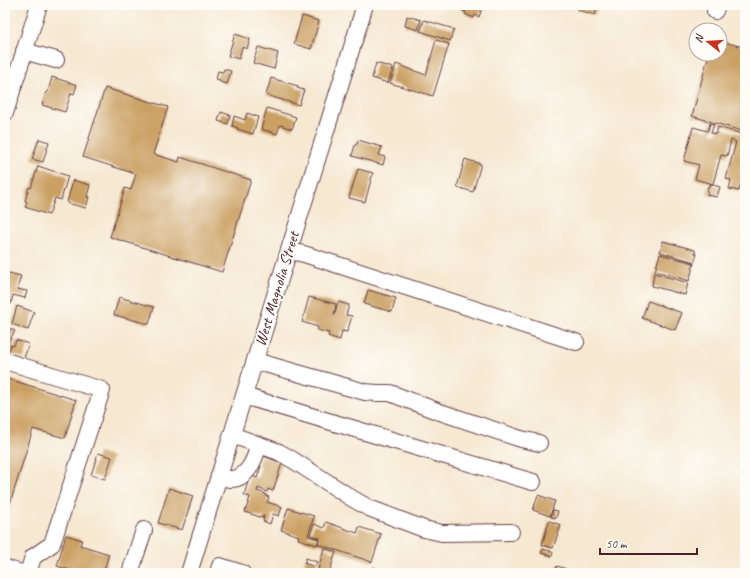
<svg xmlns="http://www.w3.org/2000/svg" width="750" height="578" font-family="Caveat,sans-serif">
  <rect width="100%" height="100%" fill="#fdfcf7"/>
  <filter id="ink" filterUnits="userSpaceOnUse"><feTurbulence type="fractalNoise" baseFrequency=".025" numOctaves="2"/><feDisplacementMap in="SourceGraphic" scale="8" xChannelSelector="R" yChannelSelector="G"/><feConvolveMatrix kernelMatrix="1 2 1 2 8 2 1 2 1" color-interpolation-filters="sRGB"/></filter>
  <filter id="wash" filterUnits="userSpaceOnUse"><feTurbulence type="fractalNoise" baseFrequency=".012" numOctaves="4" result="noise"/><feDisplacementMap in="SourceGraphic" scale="16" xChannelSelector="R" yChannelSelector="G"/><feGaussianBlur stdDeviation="0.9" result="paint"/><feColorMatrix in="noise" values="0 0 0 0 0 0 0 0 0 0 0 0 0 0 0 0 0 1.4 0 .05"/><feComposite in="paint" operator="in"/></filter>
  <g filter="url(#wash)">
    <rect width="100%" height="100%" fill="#f6e8d1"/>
    <g id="blocks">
      <!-- building -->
      <path fill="#cba063" d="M464,5H483L479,17L475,15L474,18L465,14L466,12L462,11Z
        M580,5H598L595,15L578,10Z
        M302,16L319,21L311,49L294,44Z
        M407,16L421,20L418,30L405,26Z
        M424,20L454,29L450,41L420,31Z
        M235,34L250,39L247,49L242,47L239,59L228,56Z
        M436,40L449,44L433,96L390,83L396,64L426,75Z
        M720,41L743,47L742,52H745V132L692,116L709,54H720Z
        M258,47L278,53L274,69L253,63Z
        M376,63L393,68L388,83L372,78Z
        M224,69L231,71L227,84L220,82V80L216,79L218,71L223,72Z
        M52,77L77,85L74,94L71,93L65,112L42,105L46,92H48Z
        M271,78L298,86L297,88L304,90L299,105L266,95Z
        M105,88L168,107L153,154L179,162L180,157L251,180L222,272L110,237L125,188L131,190L136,174L83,157Z
        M267,108L296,117L292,129L280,125L277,134L261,129Z
        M221,112L230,115L228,124L218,121Z
        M247,113L258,117L253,134L237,129L238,128L232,126L234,116L245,120Z
        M710,123L714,124L711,133L716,134L718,127L745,135V170L739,191L729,189L731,180L726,179L736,142L731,140L727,156L721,155L713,184L695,179L699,165L684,161L693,127L708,131Z
        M39,139L49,142L43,162L32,159Z
        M358,140L382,147L379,155L385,157L383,165L352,156L355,145L357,144Z
        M465,159L481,164L473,192L457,187Z
        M38,166L68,176L61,200L55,198L49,215L25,207L27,202L25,201L29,187L31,188Z
        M358,169L373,173L365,202L349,198Z
        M73,180L90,185L87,197H89L86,208L67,203Z
        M710,184L720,187L717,197L707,195L708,186L710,187Z
        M663,241L695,250V253L697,254L695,260L694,262L660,252Z
        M660,254L694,263L689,281L655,271Z
        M5,272L21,276L17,289L27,291L25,298L13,295L11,304L5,302Z
        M654,273L688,283L685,295L652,286Z
        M368,290L396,298L392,312L364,304Z
        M119,297L154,307L149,324L114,315Z
        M309,297L336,304L334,316L338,302L349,305L346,315L352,316L347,332L342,331L340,340L328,336L329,333L317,330L318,327L302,322Z
        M648,301L682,313L675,330L642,318Z
        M17,306L34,312L28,330L12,324Z
        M5,326L15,331L8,343L5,342Z
        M16,340L29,344L24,358L8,353L11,345L14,346Z
        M5,378L76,400L65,438L33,429L5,520Z
        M98,453L112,457L105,479L91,475Z
        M261,455L282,463L273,491L268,489L267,492L258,488L257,491L266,494V496L269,497L267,502L282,507L279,516L273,514L270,524L263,521L264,516H263V518L245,512L250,497L244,495L250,475L257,478L261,466L258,465Z
        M169,488L193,496L182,530L158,523Z
        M538,495L555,501L550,516L533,510Z
        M288,508L314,516L308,536L319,539L317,545L298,539L299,536L281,530Z
        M553,510L558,511L556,518L551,517Z
        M549,521L561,525L553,548L542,545Z
        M326,522L357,533L359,527L381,534L372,562L318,544L320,538L310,535L314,524L324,528Z
        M66,535L82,540L80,545L109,554L103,573L95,571V573H79L57,566Z
        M324,548L336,552L329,573L322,571V573H317Z
        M543,549L553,552L552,556L541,553Z
        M306,558L317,562L315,567L304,563Z
        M557,566L573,571L572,573H563L555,571Z
        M373,567L391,573H371Z"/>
    </g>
  </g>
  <g filter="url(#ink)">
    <use href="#blocks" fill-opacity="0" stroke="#643d44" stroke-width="1"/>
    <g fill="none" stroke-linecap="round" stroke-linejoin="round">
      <defs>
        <path id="minor" d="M715,11L717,5
          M24,51L56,60
          M5,113L39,5
          M289,251L304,254L576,342
          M5,361L102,390L52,544L33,557L28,573
          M255,361L365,392L377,393H390L437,411L521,439L539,443
          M244,396L533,482
          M232,435L279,452L293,460L353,499L369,508L424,529L442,533L511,532
          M219,476C223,477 227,479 231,479C248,479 255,458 259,445
          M5,568L21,573
          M130,573L144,530
          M189,573L365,5
          M218,573L220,566L242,573"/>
      </defs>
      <!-- minor casing -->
      <use href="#minor" stroke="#643d44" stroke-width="18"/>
      <!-- minor -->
      <use href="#minor" stroke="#fff" stroke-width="16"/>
    </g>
  </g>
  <g text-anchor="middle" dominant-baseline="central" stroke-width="4" stroke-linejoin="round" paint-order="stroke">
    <!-- street labels -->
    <g font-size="16" fill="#4a1f2b" stroke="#fdfcf7">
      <text transform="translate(277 289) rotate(-73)">West Magnolia Street</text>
    </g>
  </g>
  <!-- margin -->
  <rect width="750" height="578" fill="none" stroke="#fdfcf7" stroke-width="20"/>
  <!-- north arrow -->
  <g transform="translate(708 42) rotate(287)"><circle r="19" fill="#fdfcf7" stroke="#b5a4a5"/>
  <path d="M0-3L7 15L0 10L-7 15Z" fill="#c8321e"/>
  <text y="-6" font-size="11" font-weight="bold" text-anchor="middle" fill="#4a1f2b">N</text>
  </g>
  <!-- scale -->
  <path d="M600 548v6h97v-6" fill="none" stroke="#4a1f2b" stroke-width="2"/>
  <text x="606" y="548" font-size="12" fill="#4a1f2b" stroke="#fdfcf7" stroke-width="3" paint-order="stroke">50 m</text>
</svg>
